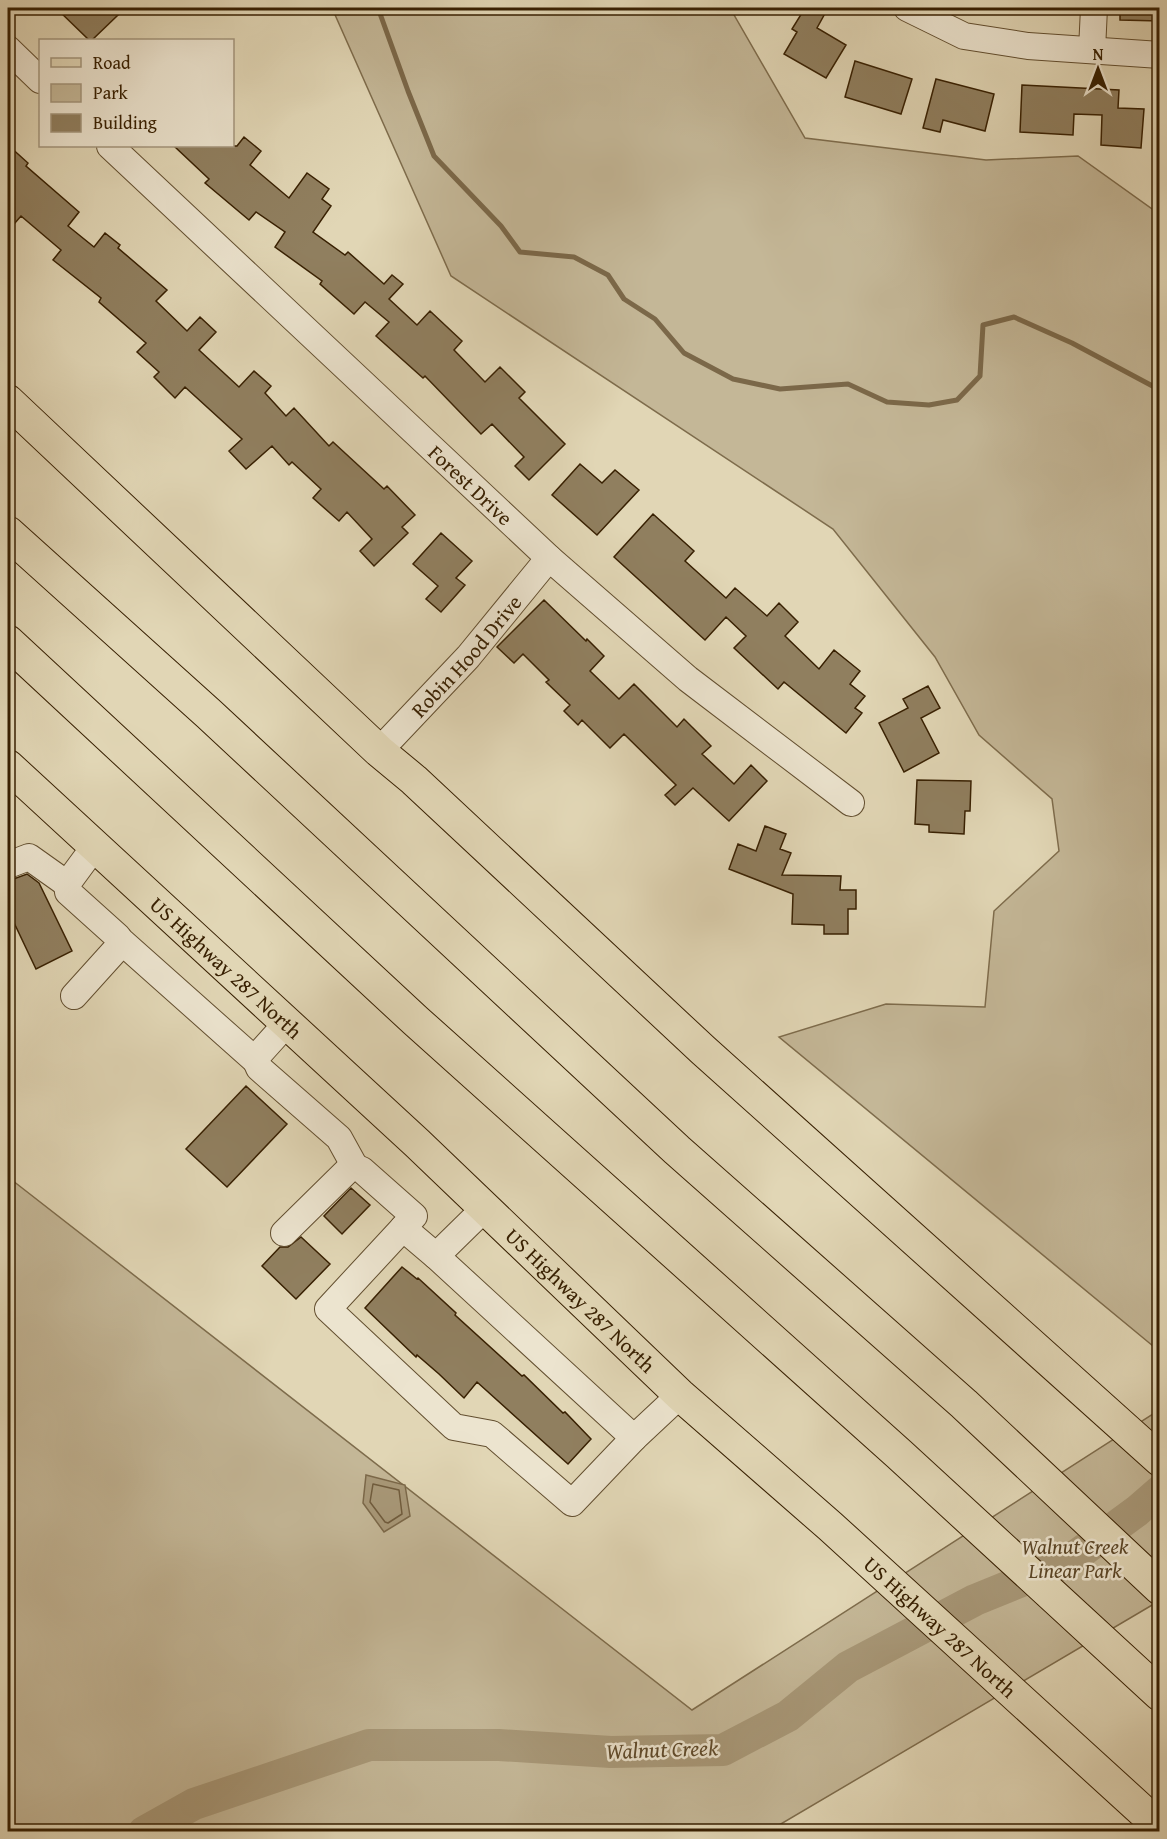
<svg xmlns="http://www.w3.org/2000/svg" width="1167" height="1839" font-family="'Gentium Book Plus',serif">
  <rect width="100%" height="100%" fill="#e1d6b5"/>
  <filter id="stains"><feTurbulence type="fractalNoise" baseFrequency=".00333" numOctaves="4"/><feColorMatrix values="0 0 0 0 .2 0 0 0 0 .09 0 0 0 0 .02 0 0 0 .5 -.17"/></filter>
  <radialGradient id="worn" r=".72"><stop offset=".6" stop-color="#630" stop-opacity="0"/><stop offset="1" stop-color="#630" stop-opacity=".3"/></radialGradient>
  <!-- green -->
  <path fill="#c4b797" stroke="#7e6c4c" stroke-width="1.5" d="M332,8H730L805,138L986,160L1078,156L1159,214V1351L779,1037L886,1004L985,1007L994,911L1059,851L1052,799L979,735L935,657L833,529L451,276Z
    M8,1177L692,1710L1159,1410V1601L769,1831H8Z"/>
  <!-- water -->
  <path fill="#a89878" stroke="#7b6849" stroke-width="1.5" d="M366,1475L405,1485L410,1516L384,1532L363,1503Z"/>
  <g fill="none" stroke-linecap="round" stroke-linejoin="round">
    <!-- shore -->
    <path stroke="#705c3d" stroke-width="1.5" d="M373,1484L399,1490L402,1514L388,1523L385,1522L370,1502Z"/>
    <!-- stream -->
    <path stroke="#7b6849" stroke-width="5" d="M378,8L408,91L434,156L501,226L520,252L574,257L608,275L624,299L655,319L684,353L733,379L780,389L848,384L887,402L929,405L957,400L980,376L983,325L1014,317L1072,343L1160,390"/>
    <!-- river -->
    <path stroke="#a89878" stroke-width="32" d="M144,1832L194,1804L369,1745H499L611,1752L723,1750L788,1716L848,1667L975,1600L1066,1563L1137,1511L1160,1491"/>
  </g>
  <!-- building -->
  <path fill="#907f5f" stroke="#382002" stroke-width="1.5" d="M56,8H110L118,15L92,40H89Z
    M805,8H828L817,28L846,45L826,78L784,54L797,32L792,29Z
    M1120,8H1160V21L1120,20Z
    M855,61L912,79L901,114L845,97Z
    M936,79L994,94L985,131L943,120L940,132L923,128Z
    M1022,85L1119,90L1118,108L1144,109L1141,148L1101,145L1102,115L1074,114L1073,135L1020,132Z
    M244,137L261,151L250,165L289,198L307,173L329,189L322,199L331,206L313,232L345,255L348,252L384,284L392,275L403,284L389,299L417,325L430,311L462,341L454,350L485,382L500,367L525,392L519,398L565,444L529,480L515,466L524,457L492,424L481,434L425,376L423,378L376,336L389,322L365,302L354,314L320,284L322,281L275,247L285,232L256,212L249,220L205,183L209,179L174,146H237Z
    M8,145L28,163L26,166L79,212L68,226L94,247L105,233L120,245L118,248L167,290L156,301L187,331L200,317L216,332L199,350L239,387L254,371L271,386L265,393L286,416L294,408L329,446L333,442L384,489L387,486L415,515L402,527L408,533L374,566L360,551L372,539L347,512L339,521L313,498L321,489L292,462L289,465L272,446L246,469L229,451L242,439L185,387L175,398L154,377L159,372L137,352L146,343L99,302L101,298L53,260L61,250L21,216L8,231Z
    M580,464L602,483L615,470L639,490L597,535L552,495Z
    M653,514L694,551L685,561L726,598L735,588L767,616L779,603L798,622L785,636L819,669L834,650L860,671L850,684L865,696L855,708L862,713L846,733L784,682L778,689L734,648L746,636L726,617L705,640L614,557Z
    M441,533L472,561L456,578L465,585L441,612L426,599L438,586L413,564Z
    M544,600L586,641L587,639L604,656L590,671L619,699L634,684L677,727L684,719L711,746L702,754L734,784L751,765L767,781L729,821L693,788L675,805L665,795L676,785L624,734L610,748L582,720L578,725L564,711L570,705L546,682L549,680L523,654L514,663L497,647Z
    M928,686L940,708L921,718L939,753L904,772L879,723L908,708L903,699Z
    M917,780L971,781L970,811H965L964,834L929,832V825L915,824Z
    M765,826L786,834L780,849L791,853L782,875L841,876L840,890H856V909H848V934H824V925L792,924L793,894L729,869L738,844L756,851Z
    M27,874L39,883L72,951L36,969L8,910V881Z
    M246,1086L287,1124L227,1187L186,1149Z
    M351,1188L370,1205L342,1234L324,1216Z
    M301,1237L330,1264L296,1299L262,1266L280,1247H288Z
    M402,1267L417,1279L418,1278L456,1313L455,1315L522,1376L524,1375L563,1413L565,1412L591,1439L568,1464L477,1382L464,1398L439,1374L417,1355L416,1357L365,1308Z"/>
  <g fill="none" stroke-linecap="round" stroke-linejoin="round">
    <defs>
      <g id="minor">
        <path d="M907,8L964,36L1028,46L1160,55"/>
        <path d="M8,49L40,80"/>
        <path d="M1092,50L1094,8"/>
        <path id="s1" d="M110,146L549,558L688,679L851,803"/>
        <path id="s2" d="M379,751L468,657L549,558"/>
        <path d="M8,865L29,857L67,884"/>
        <path d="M120,940L256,1061"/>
        <path d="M74,996L120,945L118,937L68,892L67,884L95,846"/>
        <path d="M287,1023L260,1053L256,1061L259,1068L339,1138L355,1167"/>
        <path d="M485,1208L436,1256L403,1228L328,1309L454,1427L492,1434L572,1503L634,1438"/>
        <path d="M284,1233L349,1169L355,1167L362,1170L414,1216L403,1228"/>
        <path d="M436,1256L634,1438L680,1395"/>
      </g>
      <g id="major">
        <path d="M8,401L379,751L414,780L703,1050L1160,1460"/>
        <path id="s3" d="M8,766L417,1143L680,1395L830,1526L1160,1827"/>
      </g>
      <path id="highway" d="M8,533L209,714L677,1150L964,1404L1160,1588
        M8,642L416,1021L899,1454L1160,1694"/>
    </defs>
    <!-- minor casing -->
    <use href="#minor" stroke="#624e2f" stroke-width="28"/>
    <!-- major casing -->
    <use href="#major" stroke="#382002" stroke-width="34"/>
    <!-- highway casing -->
    <use href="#highway" stroke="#382002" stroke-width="35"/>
    <!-- minor -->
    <use href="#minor" stroke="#ece4cf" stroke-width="26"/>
    <!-- major -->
    <use href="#major" stroke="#e1d6b5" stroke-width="32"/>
    <!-- highway -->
    <use href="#highway" stroke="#e1d6b5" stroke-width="33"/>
  </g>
  <g text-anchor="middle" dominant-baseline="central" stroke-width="5" stroke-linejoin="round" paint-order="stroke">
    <!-- street labels -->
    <g font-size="21" fill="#382002" stroke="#ece4cf">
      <text stroke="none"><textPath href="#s1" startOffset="495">Forest Drive</textPath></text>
      <text stroke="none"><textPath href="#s2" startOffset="129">Robin Hood Drive</textPath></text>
      <text stroke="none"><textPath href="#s3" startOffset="297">US Highway 287 North</textPath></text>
      <text stroke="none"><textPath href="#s3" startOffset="783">US Highway 287 North</textPath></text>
      <text stroke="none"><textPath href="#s3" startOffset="1269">US Highway 287 North</textPath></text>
    </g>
    <!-- park labels -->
    <g font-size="21" font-style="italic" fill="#5b4627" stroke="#ece4cf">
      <text x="1075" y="1546">Walnut Creek<tspan x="1075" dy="24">Linear Park</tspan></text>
    </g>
    <!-- water labels -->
    <g font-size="22" font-style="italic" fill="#5f4a2b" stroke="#ece4cf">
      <text transform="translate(662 1749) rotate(-2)">Walnut Creek</text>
    </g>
  </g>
  <!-- margin -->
  <rect width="1167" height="1839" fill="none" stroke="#e1d6b5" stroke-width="30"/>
  <rect x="9" y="9" width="1149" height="1821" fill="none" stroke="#382002" stroke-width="3"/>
  <rect x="15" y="15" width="1137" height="1809" fill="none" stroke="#382002" stroke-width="1.5"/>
  <!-- legend -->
  <rect x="39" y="39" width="195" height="108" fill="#ece4cf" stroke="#a4967d" stroke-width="1.5"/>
  <rect x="51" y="58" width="30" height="9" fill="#e1d6b5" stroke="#a4967d" stroke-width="1.5"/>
  <text x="93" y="69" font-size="18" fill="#382002">Road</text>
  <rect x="51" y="84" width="30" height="18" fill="#c4b797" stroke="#a4967d" stroke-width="1.5"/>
  <text x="93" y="99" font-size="18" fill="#382002">Park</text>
  <rect x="51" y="114" width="30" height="18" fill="#907f5f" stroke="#a4967d" stroke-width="1.5"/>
  <text x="93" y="129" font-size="18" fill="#382002">Building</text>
  <!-- north arrow -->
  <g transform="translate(1098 69)" stroke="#ece4cf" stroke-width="4.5" paint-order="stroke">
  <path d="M0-4.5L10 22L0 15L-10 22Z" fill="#382002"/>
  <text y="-9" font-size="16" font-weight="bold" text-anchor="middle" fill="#382002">N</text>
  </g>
  <rect width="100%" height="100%" filter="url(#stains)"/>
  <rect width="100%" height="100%" fill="url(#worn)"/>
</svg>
